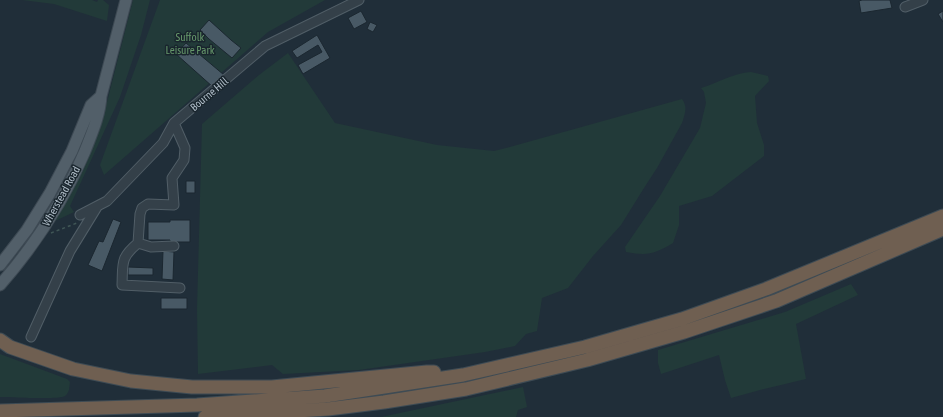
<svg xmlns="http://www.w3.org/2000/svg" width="943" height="417" font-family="'Asap Condensed',sans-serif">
  <rect width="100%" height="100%" fill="#202e39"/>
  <!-- green -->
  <path fill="#223a39" d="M22,0H92L97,2L98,0H103L109,5L107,21L54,4Z
    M133,0H150L141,35L120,97L70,206L74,212L55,221L76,180L107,102Z
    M160,0H325L268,32L104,175L100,165Z
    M288,53L335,123L437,145L494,151L506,148L682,99C688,107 685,114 682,123L657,168L644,188L621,225L593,256L568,288L542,298L537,331L526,334L515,346L485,352L359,370L283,374L272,365L198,374L197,309L202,124L259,75Z
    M751,72L768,76L769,81L755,96L757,123L764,145V156L712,196L679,206V225L673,243C654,254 648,256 626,252L625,247L660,196L700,128L706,103L704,92L701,88C718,83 733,73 751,72Z
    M851,284L858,295L796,324L806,379L760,390L731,398L725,380L719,355L661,374L658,363V350L785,312Z
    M0,354L67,379L70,382C69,387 70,392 65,396C59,400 10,397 0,397Z
    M523,387L527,407L518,410L516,417H381Z"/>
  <!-- building -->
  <path fill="#485965" stroke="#1b2730" d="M862,0H890L892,8L861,13L859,1Z
    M361,11L367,22L354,29L348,18Z
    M943,11V22L938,14Z
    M209,20L231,40L241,48L232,58L209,39L200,30Z
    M370,22L377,25L373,32L367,29Z
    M317,35L330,58L303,74L298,65L322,52L318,45L297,58L292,51Z
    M186,43L224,75L213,87L176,54Z
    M186,181H195V193H186Z
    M113,219L121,222L102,271L88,265L99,241L103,242Z
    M170,220H190V242H170V240H148V222H170Z
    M163,251L174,252L173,280L162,279Z
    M128,267L153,268V275H128Z
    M161,298H187V309H161Z"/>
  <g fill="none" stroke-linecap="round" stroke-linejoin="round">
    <defs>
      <path id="minor" d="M905,7L923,0
        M174,123L185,148L184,160L172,178L174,205L148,204L142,208L140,214L138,243C120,258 123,263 122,285L180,288
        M80,215L107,201L163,143L174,123L265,46L359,0
        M138,243L151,247L174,246
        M31,337L70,251L97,207"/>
      <path id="major" d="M0,265L27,230L50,193L72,151L91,105L101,96
        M0,285C35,245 64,200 85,151C92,133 100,115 101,96L126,0"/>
      <path id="highway" d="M0,340L10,347L73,369L131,381L192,387H272L427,372H434
        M0,411L197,405L325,396L463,375L585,347L682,319L766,289L943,216
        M205,417L328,409L384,402L466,389L587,360L684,332L776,301L943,229"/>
    </defs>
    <!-- minor casing -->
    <use href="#minor" stroke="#515e67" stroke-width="11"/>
    <!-- major casing -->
    <use href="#major" stroke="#3d4953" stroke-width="13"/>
    <!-- highway casing -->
    <use href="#highway" stroke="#3e4b54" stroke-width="15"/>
    <!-- path -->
    <path stroke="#405656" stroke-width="1.5" stroke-dasharray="3 3" stroke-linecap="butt" d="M51,233L77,223"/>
    <!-- minor -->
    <use href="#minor" stroke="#344049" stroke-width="9"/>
    <!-- major -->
    <use href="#major" stroke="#525f69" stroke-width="11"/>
    <!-- highway -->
    <use href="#highway" stroke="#6f5f51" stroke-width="13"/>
  </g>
  <g text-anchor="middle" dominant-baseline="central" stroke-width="3" stroke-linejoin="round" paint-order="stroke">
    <!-- park labels -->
    <g font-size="11" fill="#65966a" stroke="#19252d">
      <text x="190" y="37">Suffolk<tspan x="190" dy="13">Leisure Park</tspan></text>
    </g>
    <!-- street labels -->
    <g font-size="11" fill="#aebbc6" stroke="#19252d">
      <text transform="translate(209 94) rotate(-40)">Bourne Hill</text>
      <text transform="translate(61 196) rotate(-61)">Wherstead Road</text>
    </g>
  </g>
</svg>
